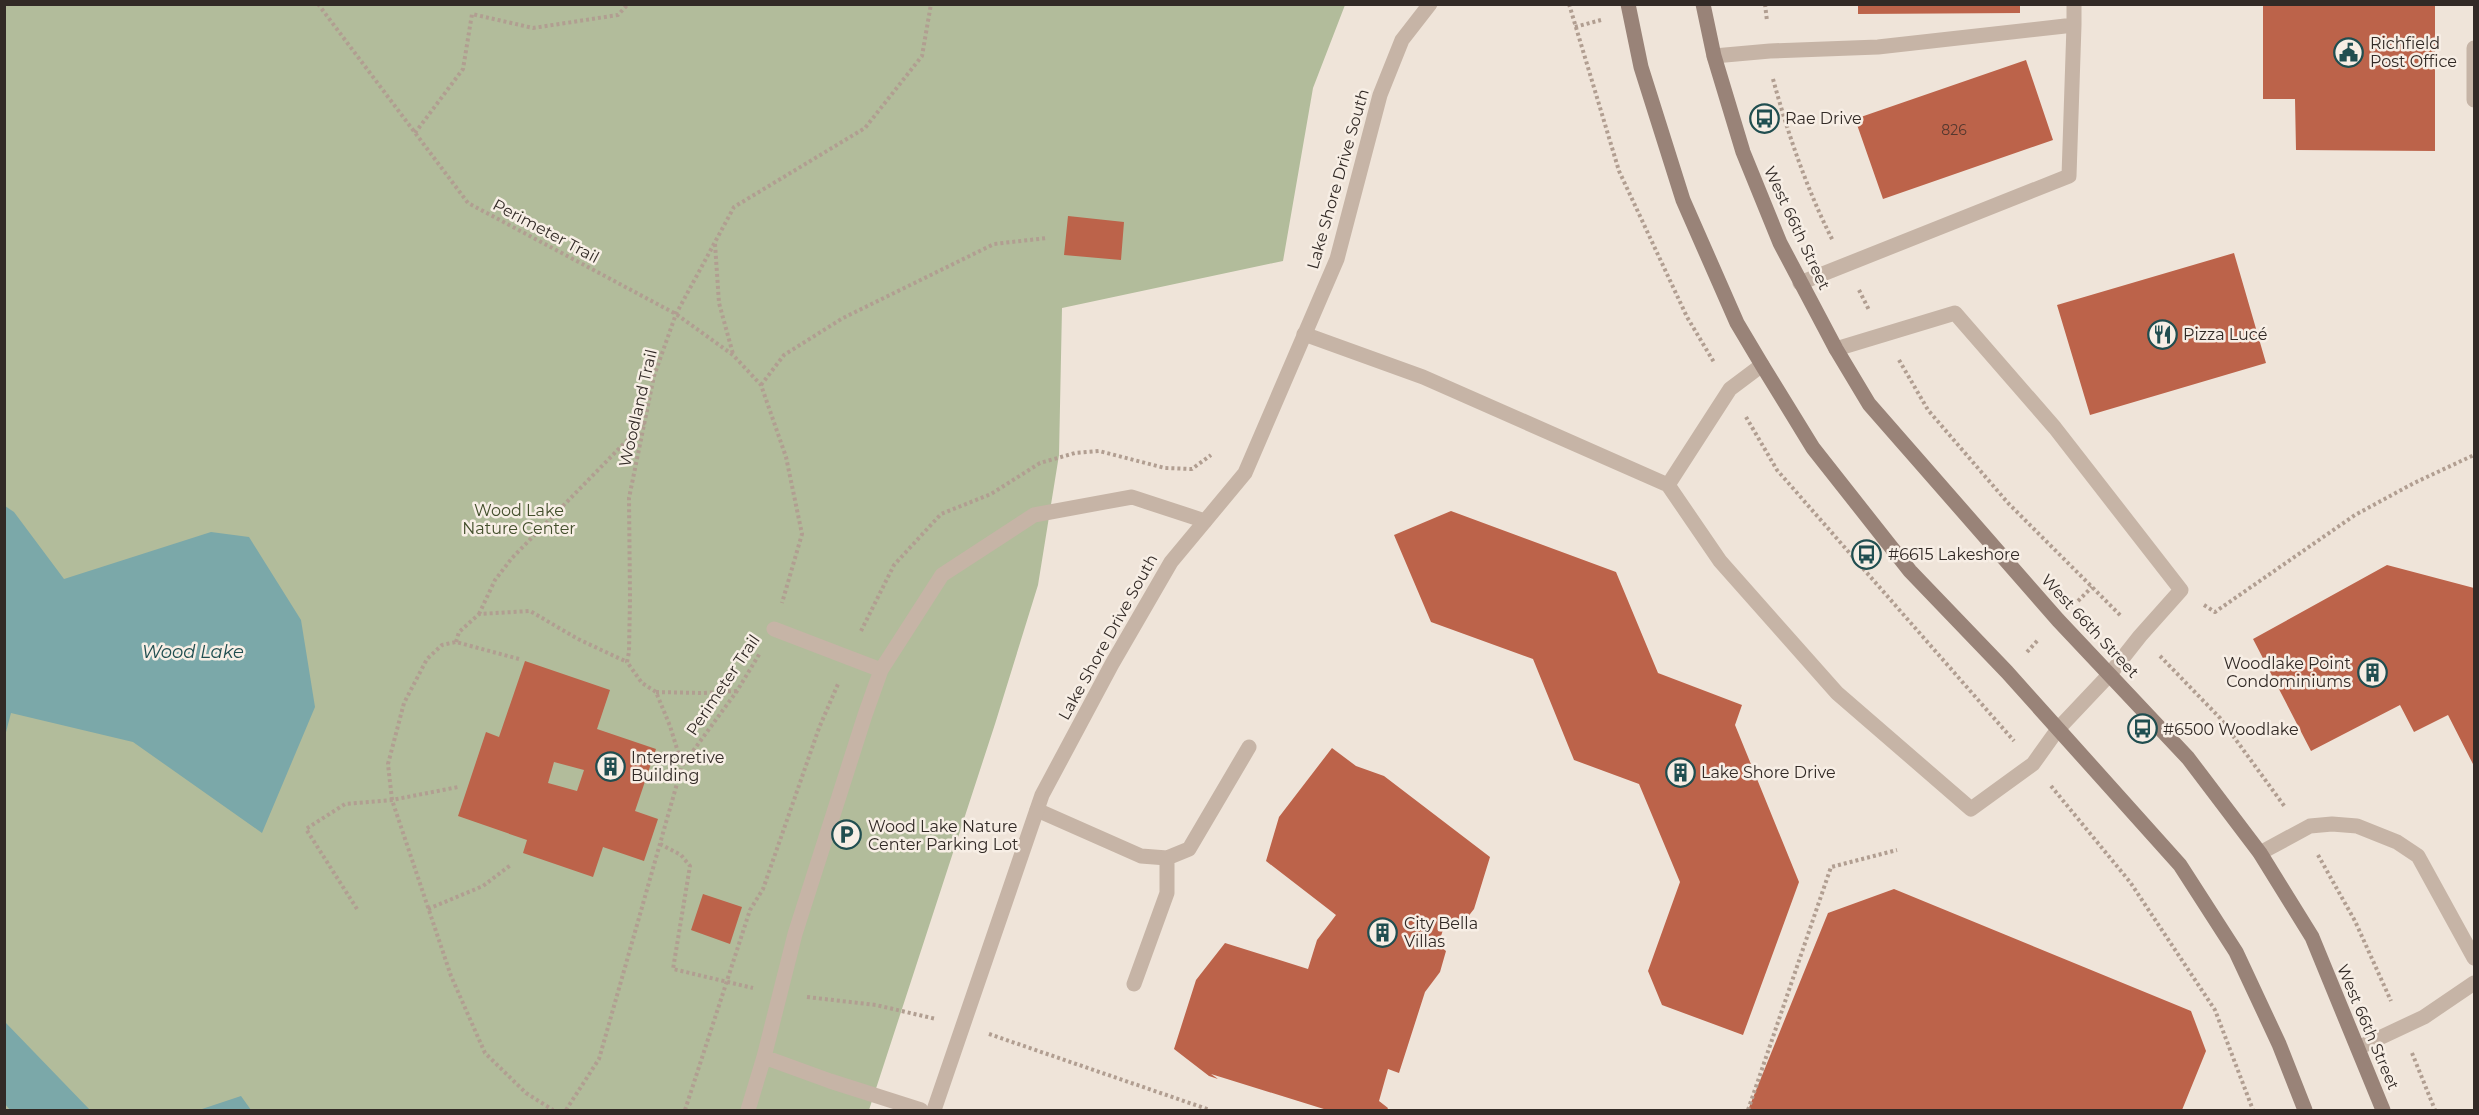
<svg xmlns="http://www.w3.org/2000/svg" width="2479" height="1115" font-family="Montserrat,sans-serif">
  <rect width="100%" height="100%" fill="#efe4d9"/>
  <!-- green -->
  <path fill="#b2bc9b" d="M5,5H1345L1313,88L1283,261L1062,308L1059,455L1038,585L995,724L869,1110H5Z"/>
  <!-- water -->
  <path fill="#7ba8a9" d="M5,506L14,512L64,579L211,532L249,537L301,620L315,707L262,833L133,742L11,713L5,736Z
    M4,1022H5L90,1110H10L5,1104Z
    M241,1096L251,1110H199Z"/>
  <!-- building -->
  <path fill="#bc634a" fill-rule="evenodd" d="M1858,4H2020V13L1858,14Z
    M2263,4H2435V151L2296,150L2295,99H2263Z
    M2026,60L2053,140L1883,199L1855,119Z
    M1068,216L1124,222L1121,260L1064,255Z
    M2234,253L2266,363L2090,415L2057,305Z
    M1451,511L1616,572L1658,673L1742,705L1735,725L1799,882L1743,1035L1662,1005L1648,971L1680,882L1639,784L1574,760L1533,659L1431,622L1394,535Z
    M2387,565L2474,588V766L2448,715L2414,732L2400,705L2311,751L2253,639Z
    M525,661L610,690L597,729L656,749L635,811L658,819L644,861L603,847L593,877L523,853L527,840L458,816L486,732L499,737ZM554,762L584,770L577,791L548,783Z
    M1332,748L1356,766L1384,776L1490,857L1474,909L1463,923L1447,918L1438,945L1446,951L1440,972L1425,992L1399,1073L1388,1069L1379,1101L1388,1108L1387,1110H1327L1211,1074L1218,1079L1209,1076L1174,1049L1196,980L1225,943L1308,969L1317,940L1336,915L1266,861L1279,817Z
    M1894,889L2191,1011L2206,1051L2182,1110H1748L1828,913Z
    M703,894L742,907L730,944L691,930Z"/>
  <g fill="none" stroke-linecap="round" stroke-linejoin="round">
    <!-- path -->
    <path stroke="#b19e91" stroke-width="4" stroke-dasharray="3 3" stroke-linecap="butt" d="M318,4L468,203L676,314L733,355L761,385L786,457L802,534L782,603
      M1569,4L1619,171L1687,317L1715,364
      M1765,4L1767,21
      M1575,27L1601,20
      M1773,79C1788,134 1807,190 1833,241
      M415,133L463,69L472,14L533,28L618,15L628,4
      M715,244L719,303L733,354
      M1859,290L1869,310
      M1899,360L1928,410L2008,503L2121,616
      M761,385L784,355L843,318L994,244L1047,238
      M1746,417L1777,470L2014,741
      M2078,601L2092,587
      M2204,605L2215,612L2355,515L2414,483L2474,455
      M479,614L495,580L512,558L644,423
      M861,631L894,565L941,514L991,494L1040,463L1075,453L1099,451L1165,468L1192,469L1211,455
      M456,642L459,632L479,614L530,611L578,639L627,662
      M2027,652L2038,640
      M2160,656L2220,718L2285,807
      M519,659L456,642L442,645L427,659L404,703L388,764L392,800L451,976L485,1053L526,1093L553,1110
      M656,692L703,693L737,691
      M682,765L670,726L656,692L642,683L627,662L629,652L630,598L629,498L654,376L676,314L734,207L865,128L922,56L931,4
      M2051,786L2130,882L2215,1010L2253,1110
      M660,844L681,855L690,866L673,969L753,988
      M2318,855L2355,921L2391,1001
      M357,909L306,829L345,804L392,800L458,787
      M428,909L483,886L512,864
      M807,997L876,1005L936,1019
      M989,1034L1210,1110
      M2412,1053L2435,1110
      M566,1110L599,1059L682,766L737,691L760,653
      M685,1110L750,910L763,889L819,728L838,684
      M1748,1110L1831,867L1897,850"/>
    <!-- service -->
    <path stroke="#c6b4a6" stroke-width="15" d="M2474,48V100
      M1714,56L1770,51L1878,47L2074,25V4
      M1800,283L2069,176L2074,25
      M1304,334L1423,377L1668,485L1720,561L1837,693L1971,809L2033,764L2058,729L2110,674L2140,636L2181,590L2055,428L1955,313L1836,349
      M1668,485L1730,389L1762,365
      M774,629L881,670
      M1037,810L1141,856L1167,858L1189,849L1249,747
      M2260,853L2310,826L2332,824L2357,826L2397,842L2418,856L2474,958
      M1134,984L1167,893V858
      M748,1110L764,1057
      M921,1110L830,1081L764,1057L795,934L865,715L881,670L942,575L1034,515L1132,497L1205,521"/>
    <!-- minor -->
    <path stroke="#c6b4a6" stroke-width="15" d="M2358,1048L2424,1017L2474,983
      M934,1110L1042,795L1112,664L1171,562L1245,473L1337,259L1380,95L1402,40L1430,4"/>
    <!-- secondary -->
    <path stroke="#998378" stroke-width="15" d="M1628,4L1641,67L1683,200L1737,323L1762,365L1813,448L1910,571L2007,672L2180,865L2236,952L2279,1044L2305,1110
      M1703,4L1714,56L1743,152L1780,243L1836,349L1869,404L2058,620L2188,758L2260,853L2312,937L2383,1110"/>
  </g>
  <!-- icons -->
  <defs>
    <symbol id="civic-ring" viewBox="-11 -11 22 22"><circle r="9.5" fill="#f7eee5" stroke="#204e50" stroke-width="1.5"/><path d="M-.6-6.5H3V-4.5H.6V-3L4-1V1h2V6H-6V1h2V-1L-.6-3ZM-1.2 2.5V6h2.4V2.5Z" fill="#204e50"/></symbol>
    <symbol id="bus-ring" viewBox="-11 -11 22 22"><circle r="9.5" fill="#f7eee5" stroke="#204e50" stroke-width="1.5"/><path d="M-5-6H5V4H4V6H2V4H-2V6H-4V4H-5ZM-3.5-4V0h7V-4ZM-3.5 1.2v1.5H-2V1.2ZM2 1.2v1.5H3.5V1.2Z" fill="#204e50"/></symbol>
    <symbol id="restaurant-ring" viewBox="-11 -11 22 22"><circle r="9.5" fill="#f7eee5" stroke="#204e50" stroke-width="1.5"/><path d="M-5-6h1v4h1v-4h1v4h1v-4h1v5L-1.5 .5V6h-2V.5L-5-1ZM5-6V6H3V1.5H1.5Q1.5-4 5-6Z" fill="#204e50"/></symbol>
    <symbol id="building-ring" viewBox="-11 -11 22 22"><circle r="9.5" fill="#f7eee5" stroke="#204e50" stroke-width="1.5"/><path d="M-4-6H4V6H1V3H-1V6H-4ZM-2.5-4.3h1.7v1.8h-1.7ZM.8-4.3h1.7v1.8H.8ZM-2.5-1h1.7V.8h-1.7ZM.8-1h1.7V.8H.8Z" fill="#204e50"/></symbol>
    <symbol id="parking-ring" viewBox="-11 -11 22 22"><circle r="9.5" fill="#f7eee5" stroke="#204e50" stroke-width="1.5"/><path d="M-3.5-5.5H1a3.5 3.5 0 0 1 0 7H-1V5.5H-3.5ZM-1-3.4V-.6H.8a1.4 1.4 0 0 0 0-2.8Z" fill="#204e50"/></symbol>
  </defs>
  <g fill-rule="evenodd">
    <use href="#civic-ring" x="2332" y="36" width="33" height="33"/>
    <use href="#bus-ring" x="1748" y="102" width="33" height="33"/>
    <use href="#restaurant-ring" x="2146" y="318" width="33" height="33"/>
    <use href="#bus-ring" x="1850" y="538" width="33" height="33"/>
    <use href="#building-ring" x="2356" y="656" width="33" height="33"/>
    <use href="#bus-ring" x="2126" y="712" width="33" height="33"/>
    <use href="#building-ring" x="594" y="750" width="33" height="33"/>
    <use href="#building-ring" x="1664" y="756" width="33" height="33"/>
    <use href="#parking-ring" x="830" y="818" width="33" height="33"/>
    <use href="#building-ring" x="1366" y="916" width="33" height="33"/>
  </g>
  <g text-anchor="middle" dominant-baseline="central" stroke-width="5" stroke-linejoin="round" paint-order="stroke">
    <!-- number labels -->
    <g font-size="14" fill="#54382f">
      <text x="1954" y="130">826</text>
    </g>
    <!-- poi labels -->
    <g font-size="16" fill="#322a26" stroke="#f7eee5" text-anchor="start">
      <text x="2370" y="43">Richfield<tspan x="2370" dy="18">Post Office</tspan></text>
      <text x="1785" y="118">Rae Drive</text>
      <text x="2183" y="334">Pizza Lucé</text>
      <text x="1888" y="554">#6615 Lakeshore</text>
      <text x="2351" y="663" text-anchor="end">Woodlake Point<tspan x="2351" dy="18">Condominiums</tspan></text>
      <text x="2163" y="729">#6500 Woodlake</text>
      <text x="631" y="757">Interpretive<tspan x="631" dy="18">Building</tspan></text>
      <text x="1701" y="772">Lake Shore Drive</text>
      <text x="868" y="826">Wood Lake Nature<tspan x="868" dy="18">Center Parking Lot</tspan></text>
      <text x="1404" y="923">City Bella<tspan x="1404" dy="18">Villas</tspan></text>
    </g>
    <!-- street labels -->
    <g font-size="16" fill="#322a26" stroke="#f7eee5">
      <text transform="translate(1338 179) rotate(-74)">Lake Shore Drive South</text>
      <text transform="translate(1797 228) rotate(65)">West 66th Street</text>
      <text transform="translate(546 231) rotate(28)">Perimeter Trail</text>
      <text transform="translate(638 408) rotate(-77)">Woodland Trail</text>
      <text transform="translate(2090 626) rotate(47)">West 66th Street</text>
      <text transform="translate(1108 637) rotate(-61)">Lake Shore Drive South</text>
      <text transform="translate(723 685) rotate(-56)">Perimeter Trail</text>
      <text transform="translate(2368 1027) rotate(67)">West 66th Street</text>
    </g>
    <!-- park labels -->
    <g font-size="16" fill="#434f2c" stroke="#f7eee5">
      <text x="519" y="510">Wood Lake<tspan x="519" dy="18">Nature Center</tspan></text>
    </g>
    <!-- water labels -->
    <g font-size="18" font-style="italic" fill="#204e50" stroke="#f7eee5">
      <text x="193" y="652">Wood Lake</text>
    </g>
  </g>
  <!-- border -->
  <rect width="2479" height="1115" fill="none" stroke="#322a26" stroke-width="12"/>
</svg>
